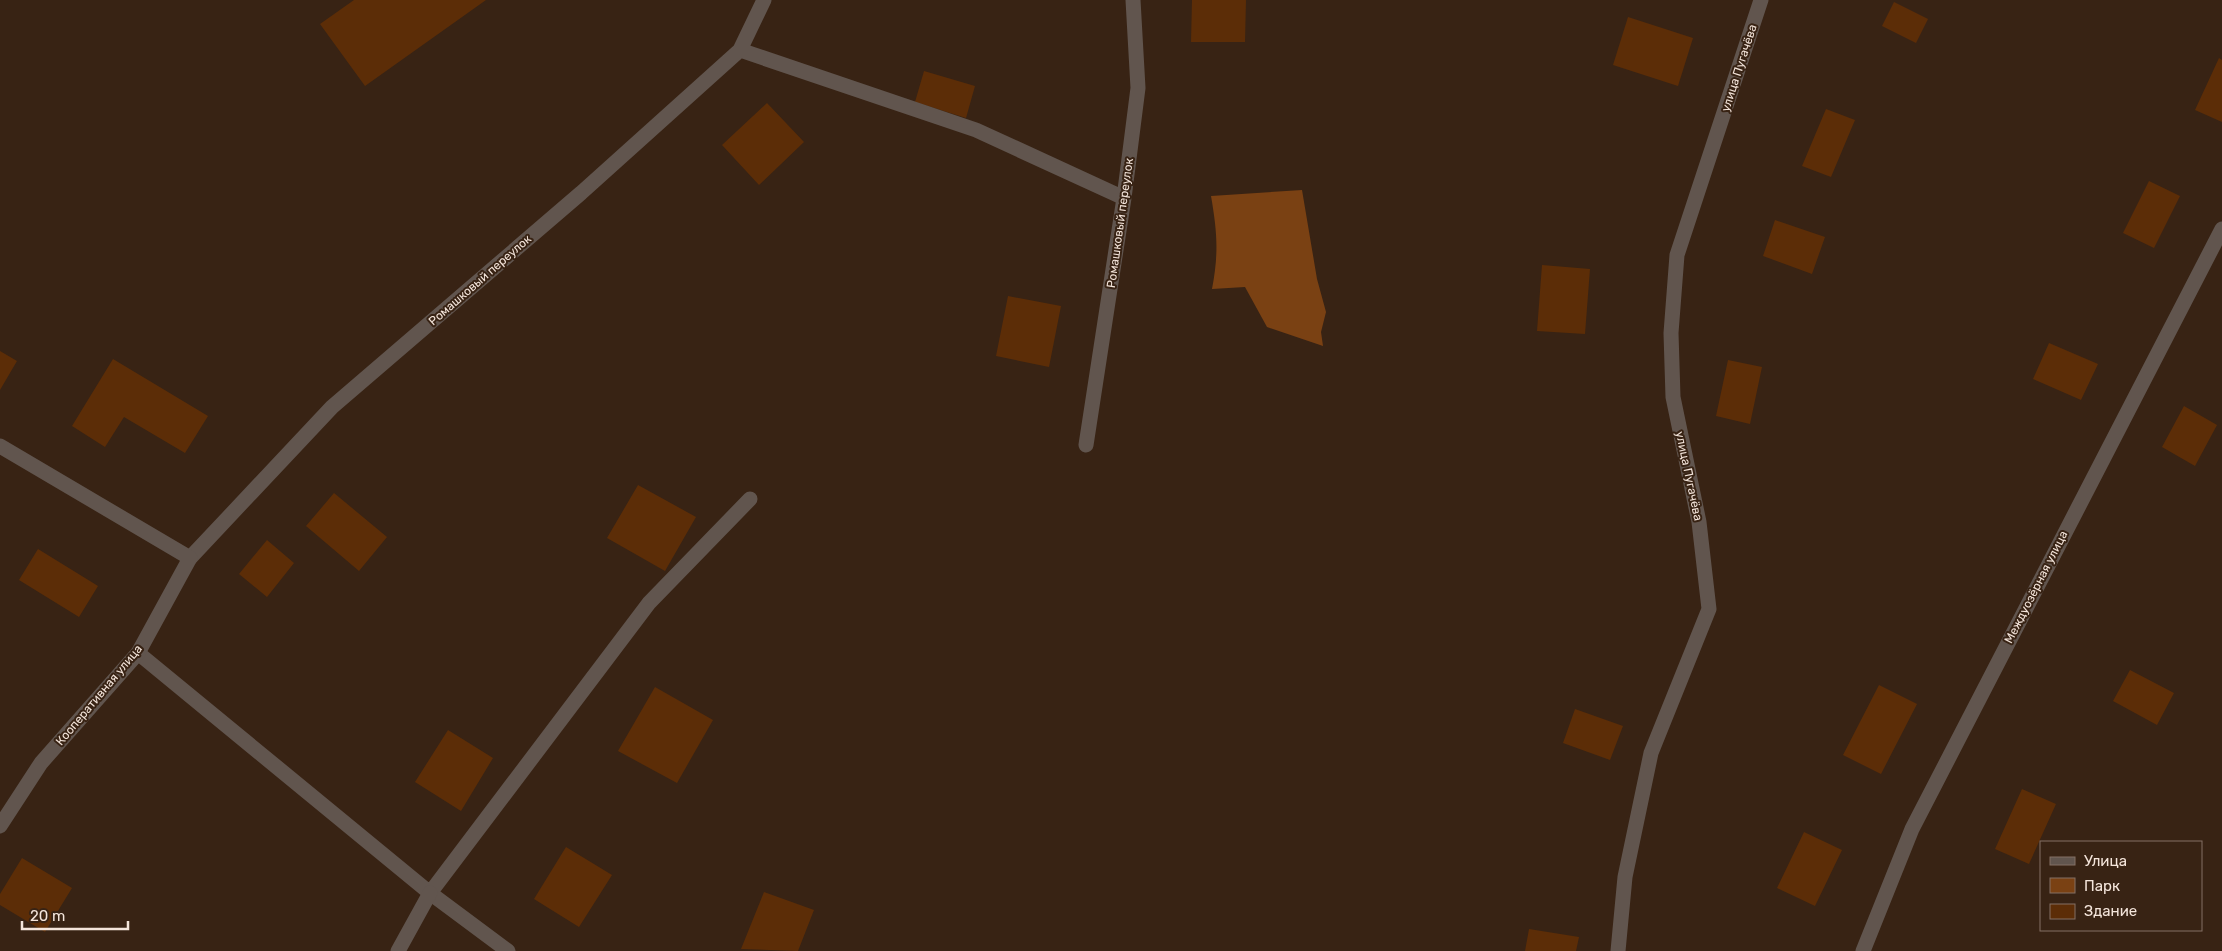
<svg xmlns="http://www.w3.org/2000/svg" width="2222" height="951" font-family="Rubik,sans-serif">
  <rect width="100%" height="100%" fill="#382314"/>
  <!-- green -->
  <path fill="#7a4113" d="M1302,190L1317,279L1326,312L1321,332L1323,346L1267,327L1245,287L1212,289C1219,253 1217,231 1211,196Z"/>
  <!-- building -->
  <path fill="#5c2d07" d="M354,0H486L365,86L320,24Z
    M1192,0H1246L1245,42H1191Z
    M1894,2L1928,19L1916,43L1882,26Z
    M1628,17L1693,38L1678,86L1613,65Z
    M2219,58L2222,60V122L2195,110Z
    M924,71L975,86L966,118L915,102Z
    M767,103L804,142L759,185L722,145Z
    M1826,109L1855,120L1831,177L1802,166Z
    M2149,181L2180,196L2154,248L2123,233Z
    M1775,220L1825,237L1812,274L1763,256Z
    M1542,265L1590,269L1585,334L1537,331Z
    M1008,296L1061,306L1049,367L996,356Z
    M2049,343L2098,364L2081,400L2033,379Z
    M0,351L17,361L0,390Z
    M113,359L208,416L185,453L124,417L105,447L72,426Z
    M1728,360L1762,367L1750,424L1716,416Z
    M2184,406L2217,425L2195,466L2162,447Z
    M638,485L696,517L665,571L607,538Z
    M334,493L387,537L359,571L306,526Z
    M267,540L294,563L267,597L239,574Z
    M38,549L98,586L79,617L19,580Z
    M2130,670L2174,693L2157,725L2113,701Z
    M1879,685L1917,704L1881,774L1843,755Z
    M655,687L713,720L677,783L618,751Z
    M1575,709L1623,726L1610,760L1563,743Z
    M448,730L493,758L461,811L415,782Z
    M2022,789L2056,804L2029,864L1995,849Z
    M1804,832L1842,850L1815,906L1777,888Z
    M566,847L612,875L579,927L534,899Z
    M22,858L72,888L45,932L0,905V894Z
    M764,892L814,910L798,951L741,949Z
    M1529,929L1579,937L1576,951H1525Z"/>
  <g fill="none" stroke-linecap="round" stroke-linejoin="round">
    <!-- service -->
    <path stroke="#61554e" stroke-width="15" d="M740,50L976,130L1124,198
      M1086,445L1124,198L1138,88L1133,0
      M190,558L332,407L581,193L740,50L764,0
      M138,653L430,893L508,951
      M430,893L649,603L750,499"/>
    <!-- minor -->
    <path stroke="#61554e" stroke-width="15" d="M0,446L190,558L138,653L41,763L0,826
      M398,951L430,893
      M1618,951L1625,877L1651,753L1709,609L1699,522L1673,397L1671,333L1677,255L1761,0
      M1863,951L1912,829L2222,229"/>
  </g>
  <g text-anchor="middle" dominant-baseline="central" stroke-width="4" stroke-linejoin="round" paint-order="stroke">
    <!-- street labels -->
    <g font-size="12" fill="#f4e5db" stroke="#382314">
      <text transform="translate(1739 68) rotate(-72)">улица Пугачёва</text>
      <text transform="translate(1120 223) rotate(-82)">Ромашковый переулок</text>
      <text transform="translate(480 280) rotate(-41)">Ромашковый переулок</text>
      <text transform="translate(1689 476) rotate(78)">улица Пугачёва</text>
      <text transform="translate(2036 587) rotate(-63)">Междуозёрная улица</text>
      <text transform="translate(99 695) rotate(-50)">Кооперативная улица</text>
    </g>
  </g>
  <!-- legend -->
  <rect x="2040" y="841" width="162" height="90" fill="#382314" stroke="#837164"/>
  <rect x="2050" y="857" width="25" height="8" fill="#61554e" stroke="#837164"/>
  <text x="2084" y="866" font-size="15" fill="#f4e5db">Улица</text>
  <rect x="2050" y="878" width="25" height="15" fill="#7a4113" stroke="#837164"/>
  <text x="2084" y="891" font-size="15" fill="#f4e5db">Парк</text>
  <rect x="2050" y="904" width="25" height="15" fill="#5c2d07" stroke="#837164"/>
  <text x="2084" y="916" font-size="15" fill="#f4e5db">Здание</text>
  <!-- scale -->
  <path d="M22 921v8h106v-8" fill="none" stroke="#f4e5db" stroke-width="2.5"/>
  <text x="30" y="921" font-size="15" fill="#f4e5db" stroke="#382314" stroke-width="4" paint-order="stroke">20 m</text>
</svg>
